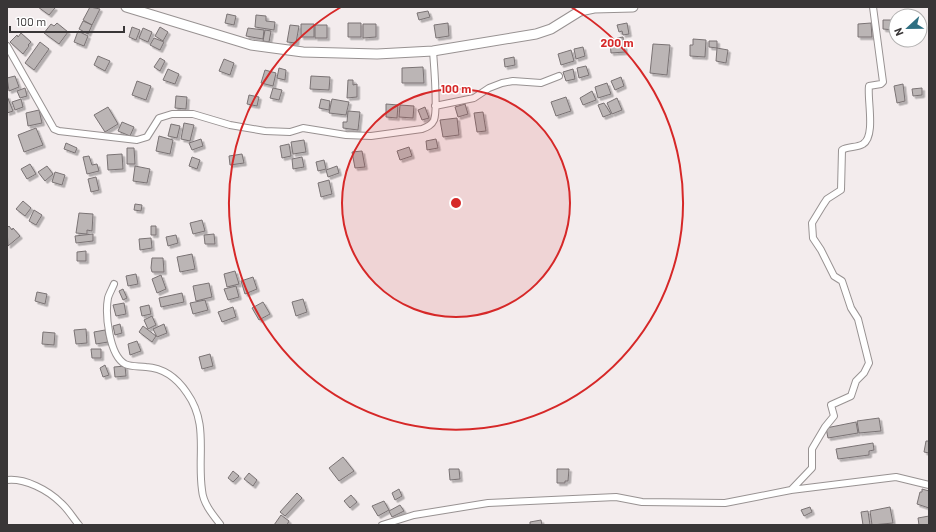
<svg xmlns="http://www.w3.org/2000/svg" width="936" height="532" font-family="Barlow,sans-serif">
  <defs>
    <filter id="shadow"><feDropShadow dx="2.5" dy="2.5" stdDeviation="0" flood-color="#0004"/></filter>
  </defs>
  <rect width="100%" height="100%" fill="#f3eced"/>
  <!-- building -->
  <path fill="#bbb5b5" stroke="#7a7374" filter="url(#shadow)" d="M38,7H53L55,8L49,15Z
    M90,7L100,9L92,25L83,20Z
    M428,11L430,17L419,20L417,13Z
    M227,14L236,16L234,25L225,23Z
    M256,15L266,16V21L275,22L274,30L255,27Z
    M883,20H894V30L883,29Z
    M83,21L92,25L88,34L79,29Z
    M57,23L68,32L59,44L44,33L51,24L54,26Z
    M348,23H361V37H348Z
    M448,23L449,36L436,38L434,25Z
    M627,23L629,34L623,35L622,31L619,32L617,25Z
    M871,23L872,37H858V24Z
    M301,24H314V37H301Z
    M363,24H376V37L363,38Z
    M290,25L299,26L296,43L287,42Z
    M315,25H327V38H315Z
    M132,27L140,30L136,40L129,37Z
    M160,27L168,32L163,41L155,36Z
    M143,28L152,32L148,42L139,38Z
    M248,28L264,30L263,39L246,36Z
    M265,30L271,31L269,42L263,41Z
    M78,31L88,36L84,46L74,42Z
    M21,33L31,42L28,45L29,46L23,54L10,42L17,35L18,37Z
    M623,37L625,52L611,53L610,42L618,41L617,38Z
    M154,38L164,42L160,50L150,45Z
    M693,39L706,40L705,57L690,56V45H693Z
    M709,41H717V48L709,47Z
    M40,42L49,49L34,70L25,63Z
    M653,44L670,45L667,75L650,73Z
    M583,47L585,56L576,59L574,49Z
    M717,48L728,50L726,63L716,61Z
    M571,50L574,61L561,65L558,54Z
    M98,56L110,61L105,71L94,65Z
    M514,57L515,65L505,67L504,59Z
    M160,58L165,61L160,71L154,67Z
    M224,59L234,63L230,75L219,71Z
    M586,66L589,75L579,78L577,68Z
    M423,67L424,83H402V68Z
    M279,68L286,70L285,80L277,78Z
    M168,69L179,74L175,84L163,80Z
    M573,69L575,79L566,81L563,72Z
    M265,70L276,73L273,86L261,83Z
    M15,76L19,87L9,91L7,78Z
    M311,76L330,77L329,90L310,89Z
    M621,77L624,86L615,90L611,81Z
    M348,80H353V85L357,84V97L347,98Z
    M137,81L151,86L146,100L132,95Z
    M607,83L611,94L598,98L595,87Z
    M903,84L905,101L897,103L894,86Z
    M25,88L27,96L20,98L17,91Z
    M273,88L282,90L279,100L270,98Z
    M922,88V95L913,96L912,89Z
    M592,91L596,100L583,105L580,98Z
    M249,95L259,97L257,106L247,104Z
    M7,96L13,111L7,113Z
    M176,96L187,97L186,109L175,108Z
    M566,97L571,111L556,116L551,102Z
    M617,98L622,110L612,114L607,103Z
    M21,99L23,107L15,110L12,102Z
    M321,99L330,101L329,110L319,108Z
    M332,99L349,102L346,115L329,113Z
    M604,103L611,114L603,117L598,105Z
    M386,104L398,105L397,118L386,117Z
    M465,104L468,114L458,117L455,107Z
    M400,105L414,106L413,118L399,117Z
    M108,107L118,124L105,132L94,115Z
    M425,107L429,118L422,120L418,110Z
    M39,110L42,123L28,126L26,113Z
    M348,111L360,112L358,130L343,128V122H347Z
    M483,112L486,131L477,132L474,113Z
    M457,118L459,135L443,137L440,120Z
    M122,122L134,127L130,136L118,131Z
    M184,123L194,125L190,141L181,139Z
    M171,124L180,126L177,138L168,136Z
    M36,128L43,145L24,152L18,135Z
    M159,136L173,140L170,154L156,151Z
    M201,139L203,146L192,150L189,143Z
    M436,139L438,148L427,150L426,141Z
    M304,140L306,152L293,154L291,142Z
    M66,143L77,148L75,153L64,149Z
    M289,144L291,156L282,158L280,146Z
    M409,147L412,156L400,160L397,151Z
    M127,148H134L135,164H127Z
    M362,151L365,167L355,168L352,152Z
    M122,154L123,169L108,170L107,155Z
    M242,154L244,163L230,165L229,156Z
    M89,156L92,165L97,164L99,171L87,174L83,157Z
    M192,157L200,160L197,169L189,166Z
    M302,157L304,167L293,169L292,159Z
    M324,160L326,169L318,171L316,162Z
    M30,164L36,174L27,179L21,169Z
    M47,166L53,174L45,181L38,172Z
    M135,166L150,169L147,183L133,181Z
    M337,166L339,173L328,177L326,170Z
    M55,172L65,175L62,185L52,182Z
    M96,177L99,190L91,192L88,179Z
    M329,180L332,194L321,197L318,183Z
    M23,201L31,208L25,216L16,209Z
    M135,204L142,205L141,211L134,210Z
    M34,210L42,215L36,225L29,221Z
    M79,213L93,214L92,231L87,230V234L76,233Z
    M202,220L205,231L193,234L190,223Z
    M9,226L12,230L13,228L20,236L8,246L7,228Z
    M151,226H156V235H151Z
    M93,234V241L76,243L75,236Z
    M214,234L215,244H205L204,235Z
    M176,235L178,243L168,246L166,237Z
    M151,238L152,248L140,250L139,239Z
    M86,251V261H77V252Z
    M192,254L195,269L180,272L177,257Z
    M152,258H163L164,272H152L151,268Z
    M235,271L239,284L227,287L224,274Z
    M136,274L138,284L128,286L126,276Z
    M161,275L166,289L157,293L152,279Z
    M253,277L257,289L245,294L241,281Z
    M209,283L212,297L196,301L193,286Z
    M236,286L239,297L228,300L224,289Z
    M123,289L127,298L123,300L119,291Z
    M37,292L47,294L45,304L35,301Z
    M182,293L184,302L161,307L159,298Z
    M303,299L307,312L296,316L292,302Z
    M205,300L208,310L193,314L190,303Z
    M263,302L270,314L259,320L252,308Z
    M124,303L126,314L116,316L113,305Z
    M149,305L151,314L142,316L140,307Z
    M233,307L236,317L222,322L218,312Z
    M152,316L156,325L148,329L144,320Z
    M120,324L122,333L115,335L113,326Z
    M164,324L167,333L157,337L153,329Z
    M143,326L156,336L152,342L139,332Z
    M86,329L87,343L76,344L74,330Z
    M105,330L108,342L96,344L94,332Z
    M43,332L55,333L54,345L42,344Z
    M137,341L141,351L130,355L128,344Z
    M91,349H101V358H92Z
    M210,354L213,366L202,369L199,357Z
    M105,365L109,375L103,377L100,368Z
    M125,366L126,376L115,377L114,367Z
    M879,418L881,431L859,433L857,421Z
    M856,422L858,433L828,438L826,428Z
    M926,441H929V453L924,452Z
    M873,443L874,450L869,451V455L838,459L836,449Z
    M343,457L354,471L339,481L329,468Z
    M449,469H459L460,479L450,480Z
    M557,469H569L568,481H565V483H557Z
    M233,471L239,476L233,482L228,478Z
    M249,473L257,480L253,486L244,479Z
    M399,489L402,496L395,500L392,493Z
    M922,489L929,491V508L917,504L920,492H922Z
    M297,493L302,498L285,516L280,512Z
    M351,495L357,502L350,508L344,501Z
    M384,501L389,510L378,516L372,506Z
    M400,505L404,511L392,517L389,511Z
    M810,507L812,512L804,516L801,510Z
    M890,507L893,523L872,525L870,511Z
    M868,511L870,525H863L861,512Z
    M281,515L289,521L287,525H274Z
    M929,516V525H919L918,518Z
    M541,520L542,525H530V522Z"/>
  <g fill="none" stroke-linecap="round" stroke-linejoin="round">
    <defs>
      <path id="street" d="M7,46L54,129L59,131L137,140L147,137L159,118L172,114H193L230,125L265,131L290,132L303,128L346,135L371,136L422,129C427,127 432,125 434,120C438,109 434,65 433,51
        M435,106L474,98L489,88L502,83L513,81L541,83L559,76
        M114,284C112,289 109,294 108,298C105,314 109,355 125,364C131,367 139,366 146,367C163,368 177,378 187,393C209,424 197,455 202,490C203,503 212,514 220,524
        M7,480C25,478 48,490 61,503C68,509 73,518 79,525
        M791,490L812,468V449L825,427L834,416L831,405L851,396L856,381L864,373L869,363L858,319L851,308L842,281L834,276L821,250L813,238L812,223L823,205L827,199L841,190L842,150C848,146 857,148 863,144C876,136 867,99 869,86L881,84L883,82L873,7
        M382,525L414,515L488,503L616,497L642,502L725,503L791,490L896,477L929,485"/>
      <path id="secondary" d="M126,7L251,45L303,52L377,54L433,51L536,34L551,29L580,11L594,8L633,7"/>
    </defs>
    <!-- street casing -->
    <use href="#street" stroke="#989292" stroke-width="8"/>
    <!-- secondary casing -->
    <use href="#secondary" stroke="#989292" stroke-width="11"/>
    <!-- street -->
    <use href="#street" stroke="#fff" stroke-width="6"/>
    <!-- secondary -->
    <use href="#secondary" stroke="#fff" stroke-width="9"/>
  </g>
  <!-- distance rings -->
  <circle cx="456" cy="203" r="114" fill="#d62828" fill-opacity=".12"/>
  <g fill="none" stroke="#d62828" stroke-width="2">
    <circle cx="456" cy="203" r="114"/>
    <path d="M571 7A227 227 0 1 1 341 7"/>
  </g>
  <circle cx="456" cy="203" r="6" fill="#d62828" stroke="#fff" stroke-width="2"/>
  <g font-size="12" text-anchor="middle" font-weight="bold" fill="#d62828" stroke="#fff" stroke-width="3" stroke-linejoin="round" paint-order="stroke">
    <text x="617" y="47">200 m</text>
    <text x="456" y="93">100 m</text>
  </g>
  <!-- border -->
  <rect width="936" height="532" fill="none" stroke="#393637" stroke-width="16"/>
  <!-- north arrow -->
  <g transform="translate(908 28) rotate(248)"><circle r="19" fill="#ffffff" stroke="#b0afaf"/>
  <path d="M0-3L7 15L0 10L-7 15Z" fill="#2e6f82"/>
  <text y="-6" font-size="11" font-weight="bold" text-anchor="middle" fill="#393637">N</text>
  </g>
  <!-- scale -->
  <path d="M10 26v6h114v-6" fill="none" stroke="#393637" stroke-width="2"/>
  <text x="16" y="26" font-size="12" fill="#393637" stroke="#ffffff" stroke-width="3" paint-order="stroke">100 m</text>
</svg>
